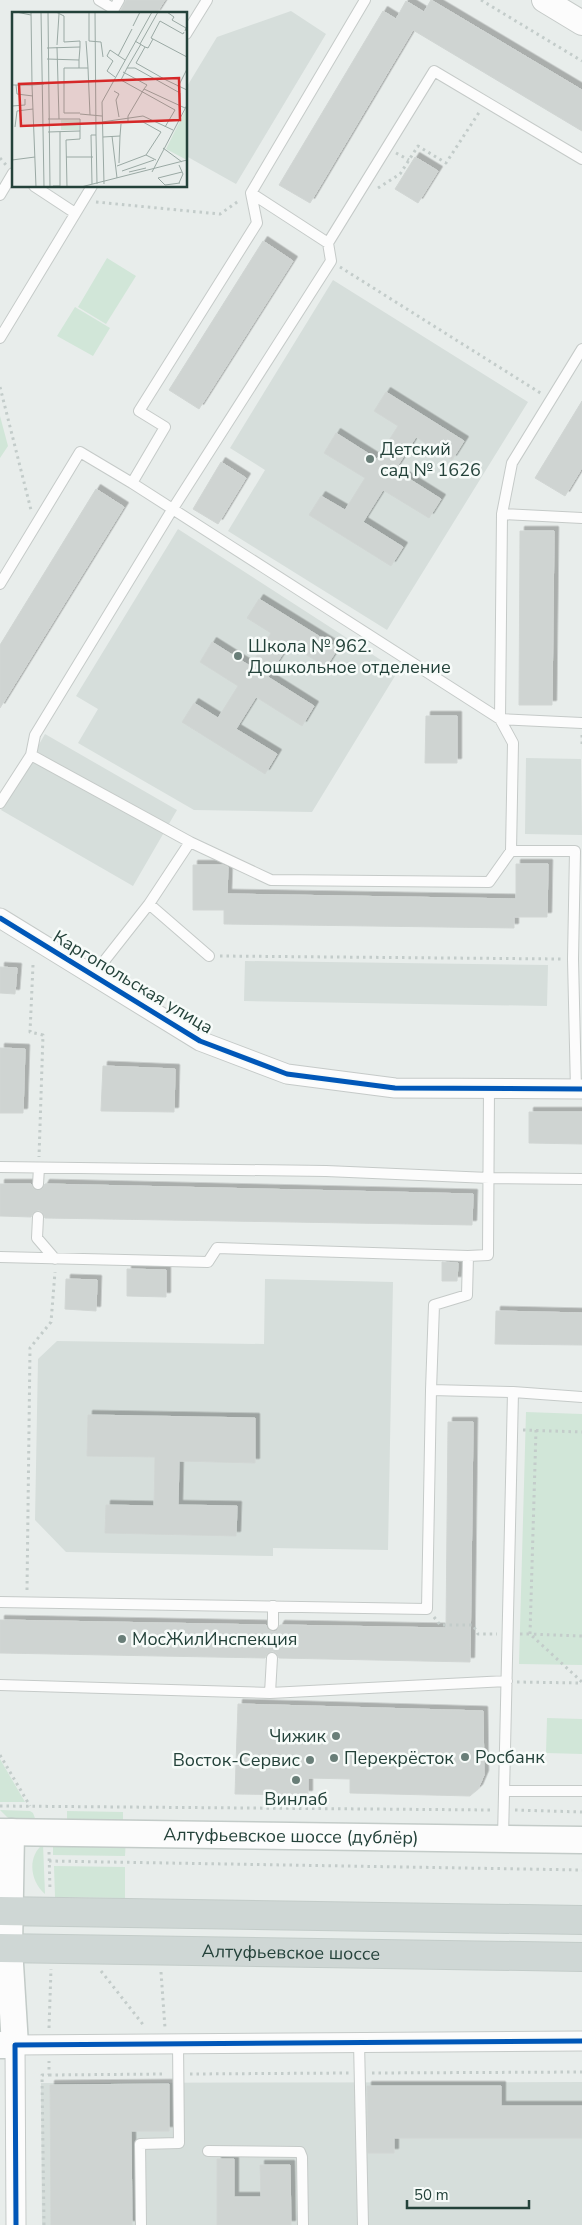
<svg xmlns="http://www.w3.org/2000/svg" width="582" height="2225" font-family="'Nunito Sans',sans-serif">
  <defs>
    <filter id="shadow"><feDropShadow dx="4.5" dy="-4.5" stdDeviation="0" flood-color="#0004"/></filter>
  </defs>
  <rect width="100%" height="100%" fill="#e8edeb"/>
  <!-- built -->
  <path fill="#d6dedb" d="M291,11L326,34L236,184L186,156V88L217,37Z
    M333,280L528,402L387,630L228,531L265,470L230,448Z
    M178,529L398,671L312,812L194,810L78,743L98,709L76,696Z
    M45,734L177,810L133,886L1,810Z
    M526,758L581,759L582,835L525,834Z
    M245,961L548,965L547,1006L244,1001Z
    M265,1279L393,1282L388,1550L273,1548V1556L66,1552L35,1520L38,1359L57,1341L264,1344Z
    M582,2082V2225H42L41,2083Z"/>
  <!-- green -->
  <path fill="#d1e6d8" d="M107,258L136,276L106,324L78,307Z
    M75,307L110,328L93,356L57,336Z
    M0,416L8,446L0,458Z
    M526,1412L582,1414V1665L519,1664Z
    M547,1718L582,1719V1754L546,1753Z
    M0,1759L25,1802H0Z
    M0,1810L30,1811L33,1813L36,1821L10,1820Z
    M67,1811L123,1812V1822L67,1821Z
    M53,1839H126L125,1856L53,1855Z
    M43,1844L45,1894C30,1881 27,1857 43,1844Z
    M54,1866L125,1867V1898L55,1897Z"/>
  <!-- building -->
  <path fill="#cfd4d2" stroke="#d1d6d4" filter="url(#shadow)" d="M126,0H165L156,14H119Z
    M431,0L582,90V131L413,30L310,203L279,185L383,11L396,19L406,1L424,12Z
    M415,157L438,171L418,203L395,189Z
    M263,241L293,261L199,409L169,390Z
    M386,392L464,441L452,460L416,437L395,470L441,499L429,518L383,490L363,522L403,547L391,566L309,515L321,496L345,510L365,478L324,453L336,433L377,459L398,426L374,411Z
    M582,401V468L565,496L535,478Z
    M221,462L246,478L218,524L193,509Z
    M96,489L124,507L0,708V645Z
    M520,531H554L552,705H519Z
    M259,599L338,648L326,667L289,644L268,677L314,706L302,726L256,697L236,729L277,754L265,774L182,722L194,703L218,718L238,686L200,662L212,642L250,666L271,633L247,618Z
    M426,716H457V763H425Z
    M516,864H548L547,917H514V928L224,924V910H193V865H223L228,867L227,894L516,899Z
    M0,967L17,968L15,994L0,993Z
    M0,1048L25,1049L23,1113H0Z
    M103,1066L175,1069L174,1112L101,1111Z
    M529,1112H582V1144L529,1143Z
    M0,1184H31L34,1189L38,1191L43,1188L45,1184L473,1194L472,1225L45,1218L42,1212L38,1210L33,1213L31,1217L0,1216Z
    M442,1262L458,1263L457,1281H442Z
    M127,1269L166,1270V1297L127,1296Z
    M66,1279L97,1280L96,1311L65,1309Z
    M496,1311L582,1313V1345L495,1344Z
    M88,1415L255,1418V1463L179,1461L178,1505L237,1506L236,1536L105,1533L106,1505L154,1506L155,1457L87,1456Z
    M448,1422H473L470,1662L279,1658L276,1653L272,1651L267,1654L265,1658L0,1653V1620L266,1625L267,1629L273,1632L277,1631L280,1625L446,1628Z
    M238,1704L483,1711L484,1775L478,1789L470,1796L350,1793V1779L308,1778V1795L235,1794Z
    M169,2084V2131H131L132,2225H51L50,2085Z
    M367,2086H501V2106H582V2138H394V2153H368Z
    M217,2159H234V2197H261L260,2165H290L291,2225H217Z"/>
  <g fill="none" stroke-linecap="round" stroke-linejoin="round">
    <defs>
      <path id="service" d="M99,0L114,9
        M111,14L119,0
        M186,34L207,0
        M34,186L75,213
        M251,193L328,243
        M0,195L13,173
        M0,338L92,186
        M132,483L500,719L582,723
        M502,514L582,518
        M0,584L80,452L132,483L165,427L139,411L257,223L251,193L365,0
        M31,755L190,842
        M0,803L31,755L35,735L172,510L331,261L328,243L434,71L582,159
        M149,904L190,842L271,880L489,882L511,851
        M94,974L149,904L209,956
        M489,1087L488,1255L468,1256L467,1295L434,1305L431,1390L513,1392
        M576,1090L573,959L575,851H511L513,743L500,719L502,514L512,463L582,349
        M0,1167L326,1171L489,1178L582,1179
        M38,1184L39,1168
        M38,1217L37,1238L55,1259
        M0,1257L208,1262L217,1248L468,1256
        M0,1602L427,1609L431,1390
        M273,1625V1606
        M0,1685L270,1693L507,1681
        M270,1693L272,1658
        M504,1791H582
        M503,1838L513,1392L582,1397
        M359,2042L363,2225
        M208,2151L300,2152L302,2157L303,2225
        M141,2225L140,2144L179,2143L178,2043"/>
      <path id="minor" d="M0,918L200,1041L287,1074L395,1088L582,1089
        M16,2225L15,2045L582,2041"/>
      <path id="tertiary" d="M544,0L582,23"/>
      <g id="secondary">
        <path id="s1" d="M0,1832L582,1840"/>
        <path d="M0,2045H15L9,1948L11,1832"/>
      </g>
      <g id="primary">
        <path d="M0,1911L582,1920"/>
        <path id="s2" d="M0,1948L582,1957"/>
      </g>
    </defs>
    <!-- service casing -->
    <use href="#service" stroke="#c5cac8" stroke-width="12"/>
    <!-- minor casing -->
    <use href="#minor" stroke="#c5cac8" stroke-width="21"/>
    <!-- tertiary casing -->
    <use href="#tertiary" stroke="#c5cac8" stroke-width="26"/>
    <!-- secondary casing -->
    <use href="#secondary" stroke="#c3cbc8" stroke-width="29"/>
    <!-- primary casing -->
    <use href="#primary" stroke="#c3ccc9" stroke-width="30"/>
    <!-- path -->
    <path stroke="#c3ccca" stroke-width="3" stroke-dasharray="2.5 4" stroke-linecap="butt" d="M481,0L582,61
      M396,153L409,160
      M0,158L6,165
      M378,188L400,174L418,146L446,163L480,111
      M96,202L220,214L240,200
      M340,267L542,394
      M0,387L31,510
      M582,735V747
      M220,956L561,959
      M33,965L30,1032L43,1035L39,1157
      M523,1430L582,1432
      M536,1430L530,1634L582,1636
      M27,1590L30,1348L51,1322L55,1272
      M434,1617L440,1625H473L478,1634H497
      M520,1634H530L582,1682
      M517,1682L582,1683
      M0,1755L30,1806
      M0,1806L491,1810
      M515,1810L582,1812
      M49,1852L50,1890
      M49,1861L582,1870
      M101,1971L145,2027
      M161,1972L165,2028
      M49,2028L51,1969
      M372,2073L582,2072
      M190,2074L349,2073
      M49,2075L166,2074
      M44,2225L42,2075H49V2061"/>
    <!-- service -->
    <use href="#service" stroke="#fcfcfc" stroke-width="10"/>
    <!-- minor -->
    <use href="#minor" stroke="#fcfcfc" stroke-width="19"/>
    <!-- tertiary -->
    <use href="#tertiary" stroke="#fcfcfc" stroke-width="24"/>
    <!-- secondary -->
    <use href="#secondary" stroke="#fcfcfc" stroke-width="26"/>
    <!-- primary -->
    <use href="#primary" stroke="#cfd7d5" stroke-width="28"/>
    <defs>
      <path id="cycleway" d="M0,918L200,1041L287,1074L395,1088L582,1089
        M16,2225L15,2045L582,2041"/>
    </defs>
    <!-- cycleway casing -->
    <use href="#cycleway" stroke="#f7fbf9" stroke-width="8"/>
    <!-- cycleway -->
    <use href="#cycleway" stroke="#0057b8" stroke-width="5"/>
  </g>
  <!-- markers -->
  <g fill="#697e78" stroke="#f7fbf9" stroke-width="2">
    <circle cx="370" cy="459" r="5"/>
    <circle cx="238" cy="656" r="5"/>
    <circle cx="122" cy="1639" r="5"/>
    <circle cx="336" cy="1736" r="5"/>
    <circle cx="465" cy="1757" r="5"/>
    <circle cx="334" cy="1758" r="5"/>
    <circle cx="310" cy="1760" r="5"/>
    <circle cx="296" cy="1780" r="5"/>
  </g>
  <g text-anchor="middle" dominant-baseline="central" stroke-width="5" stroke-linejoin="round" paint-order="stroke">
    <!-- poi labels -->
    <g font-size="18" fill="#24423a" stroke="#f7fbf9" text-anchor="start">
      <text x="380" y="449">Детский<tspan x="380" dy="21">сад № 1626</tspan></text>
      <text x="248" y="646">Школа № 962.<tspan x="248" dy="21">Дошкольное отделение</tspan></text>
      <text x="132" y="1639">МосЖилИнспекция</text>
      <text x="326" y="1736" text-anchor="end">Чижик</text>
      <text x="475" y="1757">Росбанк</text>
      <text x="344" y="1758">Перекрёсток</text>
      <text x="300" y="1760" text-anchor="end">Восток-Сервис</text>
      <text x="296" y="1799" text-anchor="middle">Винлаб</text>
    </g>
    <!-- street labels -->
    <g font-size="18" fill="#24423a" stroke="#f7fbf9">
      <text transform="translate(133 982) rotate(31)">Каргопольская улица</text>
      <text stroke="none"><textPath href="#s1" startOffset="291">Алтуфьевское шоссе (дублёр)</textPath></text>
      <text stroke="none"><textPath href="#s2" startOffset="291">Алтуфьевское шоссе</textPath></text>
    </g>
  </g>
  <!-- overview -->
  <g transform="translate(12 12)">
    <rect width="175" height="175" fill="#e8edeb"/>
    <path d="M175,95V147H173L154,137ZM49,108H67V118H49Z" fill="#d1e6d8"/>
    <path fill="none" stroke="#9aa9a4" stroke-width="1" d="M4,0L19,3M19,0L20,73L32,72M29,0L32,175M36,0L38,175M77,0V29L89,30L91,45M155,0L162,5L160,8L174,16L173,19M121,14L128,0M141,27L139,26L148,9L171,22L172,20M123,29L133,35L124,51L154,68M128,32L146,0M45,33L47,2M45,35L47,107M133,35L136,36L141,27L175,45M35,36L68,35V29L52,30V4L44,0M106,44L120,17M35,47L67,48L68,35M67,48V56H52V101H68M67,56H76L74,29M76,56L78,103M115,56L129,32M111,60L135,73L132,77L173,96M103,65L95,59L101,49L95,44L98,38L113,48M154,68L175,78M0,73H20L24,175M4,73L5,82L21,84M166,75L175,57M132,77L116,104V110H131L149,120L134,143M102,79L107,82L104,88L107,105M0,94L13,93V87M68,102L90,104M36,107H68V119M90,110L131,104L161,118M3,115L5,99L21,97M153,115L163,98L109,68L115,56H123L168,81V93M36,120L68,119V127L54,128L55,175M84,123L85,172M100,124L105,166M91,125L108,124L109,112M151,136L170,150M54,145H81M0,148L23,145M107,151L108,124M167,153L171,162L167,171M105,154L134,143L144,148M110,159L142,148M117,160L134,156M140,160L175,93M168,171L153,173L146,166L170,160M80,172L79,123H84L83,0M92,172L90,90L140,0M41,174H48V120M69,175L175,148"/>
    <path fill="#d62828" fill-opacity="0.15" stroke="#d62828" stroke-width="2.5" d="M167,66L168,108L9,114L7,72Z"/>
    <rect width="175" height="175" fill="none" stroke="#24423a" stroke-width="2.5"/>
  </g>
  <!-- scale -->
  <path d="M407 2200v8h122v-8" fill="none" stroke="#24423a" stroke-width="2.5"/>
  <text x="414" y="2200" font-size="15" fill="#24423a" stroke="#f7fbf9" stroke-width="4" paint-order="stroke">50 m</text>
</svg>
